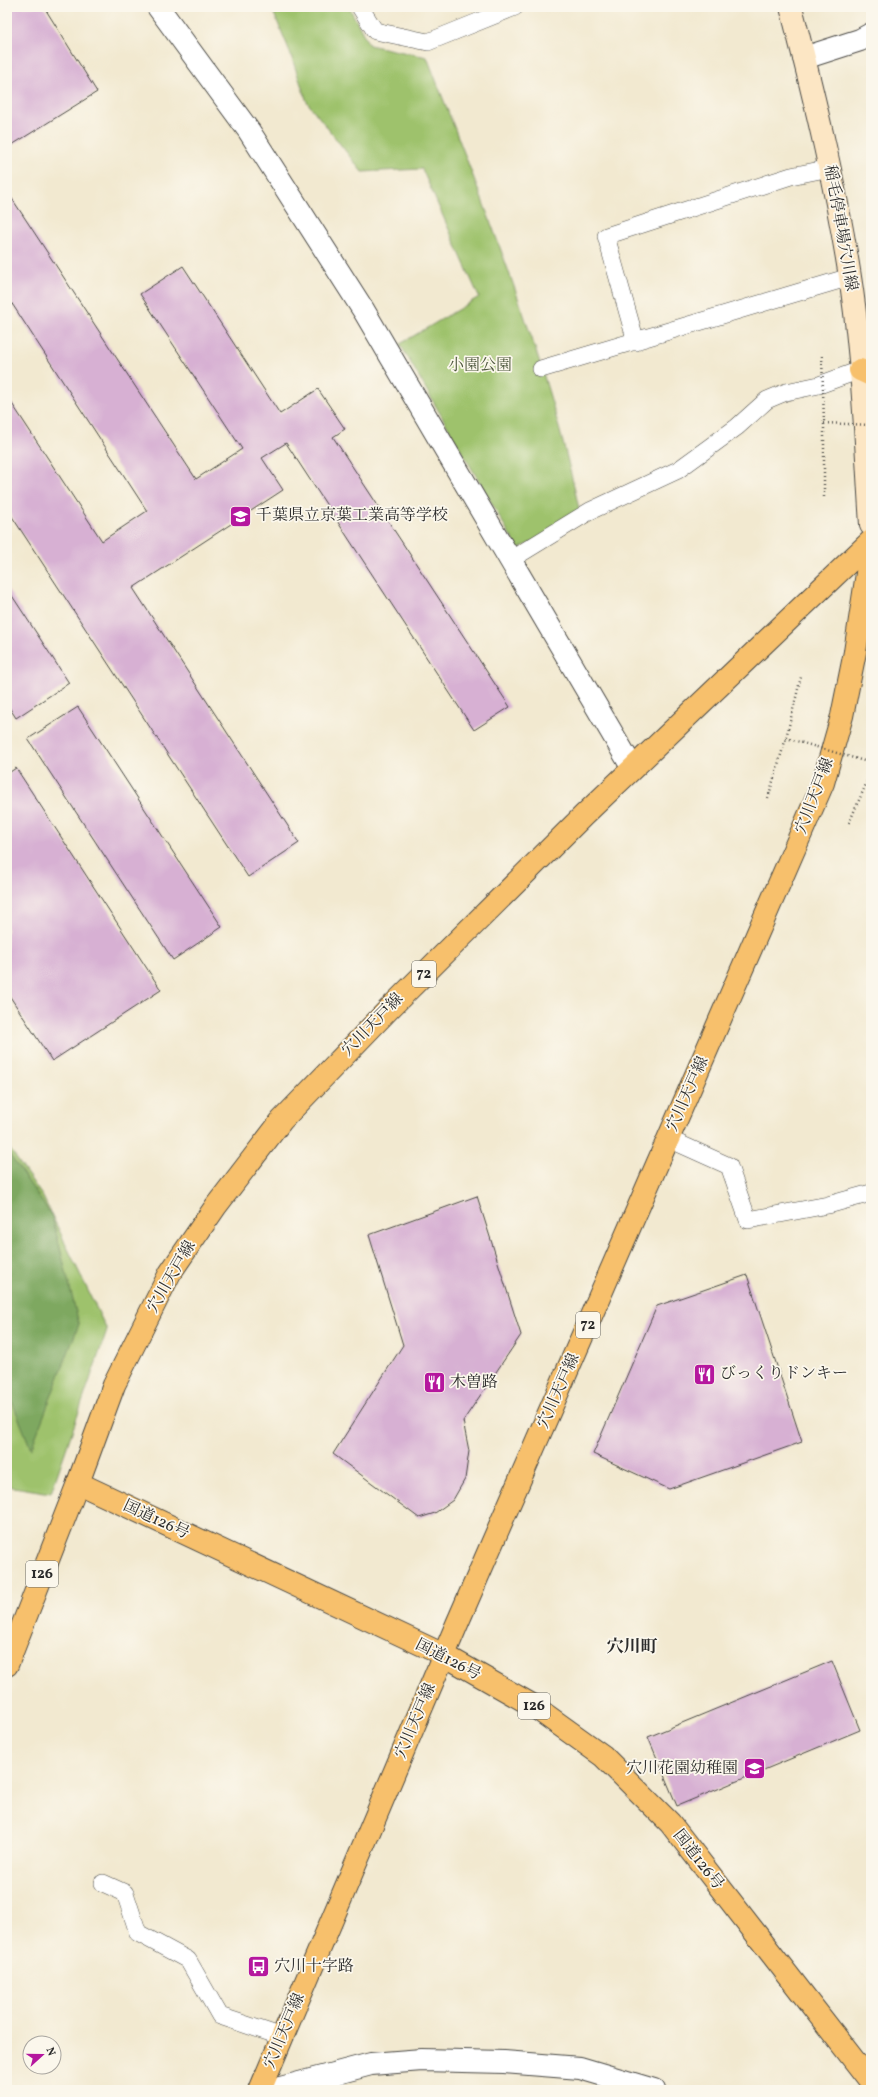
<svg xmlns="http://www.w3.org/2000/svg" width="878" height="2097" font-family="Vollkorn,'Noto Serif JP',serif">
  <rect width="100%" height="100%" fill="#fbf7ec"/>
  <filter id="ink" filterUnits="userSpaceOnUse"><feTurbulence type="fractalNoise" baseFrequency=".025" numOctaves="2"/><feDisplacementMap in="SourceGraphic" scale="8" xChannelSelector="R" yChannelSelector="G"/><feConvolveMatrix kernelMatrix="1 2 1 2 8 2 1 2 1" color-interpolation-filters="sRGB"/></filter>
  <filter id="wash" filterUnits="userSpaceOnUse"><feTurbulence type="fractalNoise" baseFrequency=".012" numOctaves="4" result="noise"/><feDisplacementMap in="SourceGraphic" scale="16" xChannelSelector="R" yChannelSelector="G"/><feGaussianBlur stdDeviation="0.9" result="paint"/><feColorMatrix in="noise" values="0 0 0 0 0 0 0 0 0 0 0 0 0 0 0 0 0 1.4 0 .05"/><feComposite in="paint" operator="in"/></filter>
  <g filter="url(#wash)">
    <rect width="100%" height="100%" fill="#f2e9d0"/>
    <!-- green -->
    <path fill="#9ec26c" stroke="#64764c" d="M269,7H349L369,45L427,57C485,208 548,359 581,518L518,549L400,344L479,297L422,169L362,172L307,102L288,47L272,9Z
      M7,1145L43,1197L107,1330L51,1493L7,1486Z"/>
    <!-- forest -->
    <path fill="#7ea860" stroke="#546a46" d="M7,1151L52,1216L79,1324L31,1449L7,1389Z"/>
    <g id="blocks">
      <!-- building -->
      <path fill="#d7b0d3" d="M7,7H44L97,92L7,148Z
        M7,191L196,479L242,449L140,294L183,266L280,414L318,389L345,429L333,437L510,707L474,730L286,443L262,458L283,490L133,588L299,843L248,877L7,509V396L102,541L147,511L7,296Z
        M7,588L69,683L16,718L7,704Z
        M78,707L222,927L173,960L28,739Z
        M16,768L161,990L52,1061L7,992V774Z
        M477,1196L521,1335L463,1421L469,1451L465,1479L453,1500L435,1513L419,1518L333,1454L403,1345L369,1235Z
        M747,1275L802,1442L669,1489L593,1454L657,1306Z
        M832,1661L860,1730L677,1806L648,1737Z"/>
    </g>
  </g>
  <g filter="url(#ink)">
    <use href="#blocks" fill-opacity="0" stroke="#494844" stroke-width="1"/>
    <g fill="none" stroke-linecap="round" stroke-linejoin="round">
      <defs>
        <path id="service" d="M360,7L375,31L428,42L515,7
          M636,342L606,236L791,176L830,168
          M541,369L850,277
          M510,560L590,511L678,470L737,427L767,400L786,392L819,385L860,370
          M669,1139L729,1166L748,1220L828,1205L871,1193
          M103,1883L125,1893L138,1933L188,1960L220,2016L283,2037"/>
        <path id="minor" d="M158,7L249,131L364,311L632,767
          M804,58L860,40L871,34"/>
        <path id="tertiary" d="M273,2090L371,2064L422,2060L504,2062L580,2068L654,2090"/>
        <path id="secondary" d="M791,7C815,100 838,195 852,290C863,368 866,447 871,525"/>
        <path id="primary" d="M860,370L871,375
          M78,1483L114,1385L170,1273L216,1206L282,1120L389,1009L584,815L871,541
          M260,2090L457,1624L823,783L842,716L855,652L871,547"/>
        <path id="trunk" d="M7,1665L78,1483L444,1655L532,1705L603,1756L670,1823L871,2082"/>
      </defs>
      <!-- service casing -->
      <use href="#service" stroke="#494844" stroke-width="18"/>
      <!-- minor casing -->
      <use href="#minor" stroke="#494844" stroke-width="24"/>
      <!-- tertiary casing -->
      <use href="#tertiary" stroke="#494844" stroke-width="24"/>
      <!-- secondary casing -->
      <use href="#secondary" stroke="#494844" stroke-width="24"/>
      <!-- primary casing -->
      <use href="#primary" stroke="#494844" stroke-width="24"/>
      <!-- trunk casing -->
      <use href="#trunk" stroke="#494844" stroke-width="24"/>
      <!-- path -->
      <path stroke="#494844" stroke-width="2.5" stroke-dasharray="1 3" stroke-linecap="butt" d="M768,798L786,738L801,677
        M849,823L871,773"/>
      <!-- service -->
      <use href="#service" stroke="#fff" stroke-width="17"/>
      <!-- minor -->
      <use href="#minor" stroke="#fff" stroke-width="22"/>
      <!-- tertiary -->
      <use href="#tertiary" stroke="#fff" stroke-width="22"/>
      <!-- secondary -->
      <use href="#secondary" stroke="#fce6c4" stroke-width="22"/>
      <!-- primary -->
      <use href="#primary" stroke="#f7c06c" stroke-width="22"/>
      <!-- trunk -->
      <use href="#trunk" stroke="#f7c06c" stroke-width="22"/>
      <!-- path-bridge -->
      <path stroke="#494844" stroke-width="2.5" stroke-dasharray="1 3" stroke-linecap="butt" d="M822,356L824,423V499
        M824,423L871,425
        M786,738L871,763"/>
    </g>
  </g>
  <!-- icons -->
  <defs>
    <symbol id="school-square" viewBox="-11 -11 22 22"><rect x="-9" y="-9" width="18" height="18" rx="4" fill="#b5179e" stroke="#fbf7ec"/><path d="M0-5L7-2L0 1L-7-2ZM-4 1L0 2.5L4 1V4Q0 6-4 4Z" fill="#fff"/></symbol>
    <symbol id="restaurant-square" viewBox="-11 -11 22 22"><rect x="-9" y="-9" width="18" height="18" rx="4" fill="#b5179e" stroke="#fbf7ec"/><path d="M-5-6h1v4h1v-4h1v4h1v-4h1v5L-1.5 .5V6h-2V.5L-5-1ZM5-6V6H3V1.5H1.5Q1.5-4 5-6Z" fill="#fff"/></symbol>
    <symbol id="bus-square" viewBox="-11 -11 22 22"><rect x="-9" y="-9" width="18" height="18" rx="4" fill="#b5179e" stroke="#fbf7ec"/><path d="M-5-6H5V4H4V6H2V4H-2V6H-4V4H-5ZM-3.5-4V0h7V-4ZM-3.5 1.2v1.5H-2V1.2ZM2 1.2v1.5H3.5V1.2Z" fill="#fff"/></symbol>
  </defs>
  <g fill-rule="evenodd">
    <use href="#school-square" x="228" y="504" width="25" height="25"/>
    <use href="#restaurant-square" x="692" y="1362" width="25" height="25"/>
    <use href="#restaurant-square" x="422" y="1370" width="25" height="25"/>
    <use href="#school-square" x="742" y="1756" width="25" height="25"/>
    <use href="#bus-square" x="246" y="1954" width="25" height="25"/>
  </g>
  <g text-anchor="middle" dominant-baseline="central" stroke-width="3.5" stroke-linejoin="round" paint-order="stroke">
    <!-- shield labels -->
    <g fill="#fbf7ec" stroke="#696865" stroke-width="1">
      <rect x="412" y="961" width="24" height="26" rx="3"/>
      <rect x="576" y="1312" width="24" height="26" rx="3"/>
      <rect x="26" y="1561" width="32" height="26" rx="3"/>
      <rect x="518" y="1693" width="32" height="26" rx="3"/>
    </g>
    <g font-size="15" font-weight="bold" fill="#2b2b2b">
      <text x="424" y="974">72</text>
      <text x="588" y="1325">72</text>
      <text x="42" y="1574">126</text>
      <text x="534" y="1706">126</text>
    </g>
    <!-- street labels -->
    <g font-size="16" fill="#2b2b2b" stroke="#fbf7ec">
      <text transform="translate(840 228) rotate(80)">稲毛停車場穴川線</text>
      <text transform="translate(815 796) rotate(-69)">穴川天戸線</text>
      <text transform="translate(373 1025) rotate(-46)">穴川天戸線</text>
      <text transform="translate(688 1094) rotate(-66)">穴川天戸線</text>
      <text transform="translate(172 1277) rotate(-60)">穴川天戸線</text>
      <text transform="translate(559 1391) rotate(-66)">穴川天戸線</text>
      <text transform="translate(156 1520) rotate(25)">国道126号</text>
      <text transform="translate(448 1660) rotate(27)">国道126号</text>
      <text transform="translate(416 1721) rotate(-67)">穴川天戸線</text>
      <text transform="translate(698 1860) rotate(52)">国道126号</text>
      <text transform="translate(285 2031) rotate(-67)">穴川天戸線</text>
    </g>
    <!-- park labels -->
    <g font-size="16" fill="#4e583e" stroke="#fbf7ec">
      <text x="480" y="366">小園公園</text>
    </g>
    <!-- poi labels -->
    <g font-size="16" fill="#2b2b2b" stroke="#fbf7ec" text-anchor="start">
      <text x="256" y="516">千葉県立京葉工業高等学校</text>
      <text x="720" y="1374">びっくりドンキー</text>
      <text x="450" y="1383">木曽路</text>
      <text x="738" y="1769" text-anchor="end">穴川花園幼稚園</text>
      <text x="274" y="1967">穴川十字路</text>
    </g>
    <!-- neighbourhood labels -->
    <g font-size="17" font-weight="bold" fill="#2b2b2b" stroke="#fbf7ec">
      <text x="632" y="1647">穴川町</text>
    </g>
  </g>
  <!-- margin -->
  <rect width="878" height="2097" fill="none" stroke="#fbf7ec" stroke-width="24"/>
  <!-- north arrow -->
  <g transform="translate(42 2055) rotate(69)"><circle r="19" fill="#fbf7ec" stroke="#a8a59f"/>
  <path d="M0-3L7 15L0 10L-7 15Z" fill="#b5179e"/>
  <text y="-6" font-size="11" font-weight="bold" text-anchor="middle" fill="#2b2b2b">N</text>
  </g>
</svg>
